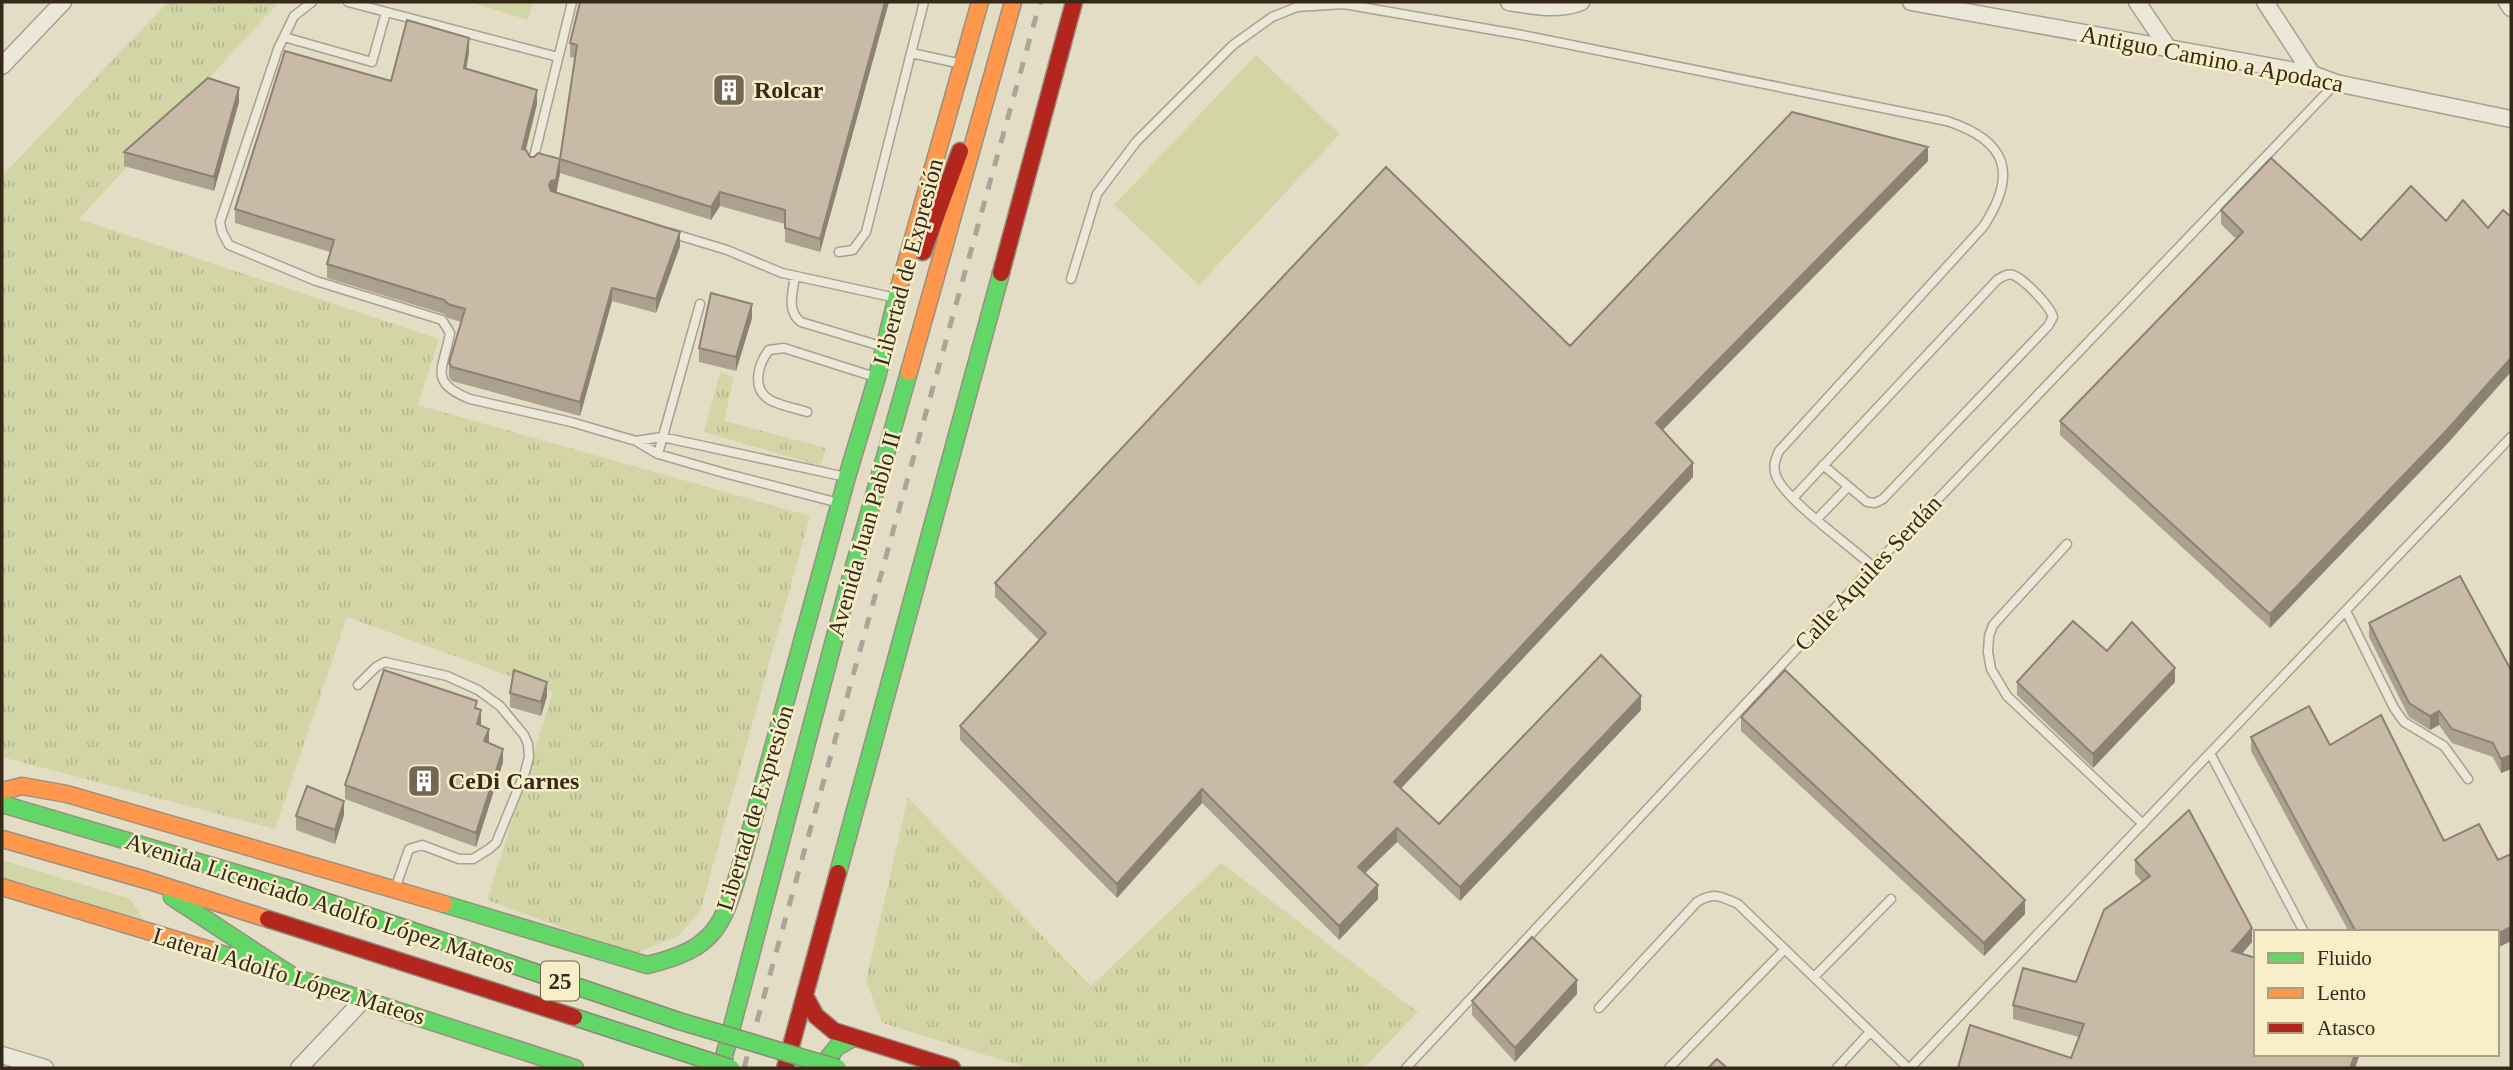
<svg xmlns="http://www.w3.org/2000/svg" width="2513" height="1070" font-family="'Times New Roman',serif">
  <defs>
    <pattern id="grass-tufts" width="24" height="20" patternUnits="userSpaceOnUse" patternTransform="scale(1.75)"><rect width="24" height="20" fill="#d2d6a6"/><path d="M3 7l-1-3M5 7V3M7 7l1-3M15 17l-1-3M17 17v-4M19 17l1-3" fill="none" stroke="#b5b88e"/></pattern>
  </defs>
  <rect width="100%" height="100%" fill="#e4ddc5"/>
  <!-- grass -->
  <path fill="url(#grass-tufts)" d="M168,2H279L79,219L439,339L418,405L810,516L700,912L678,936L634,954L487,900L553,692L347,617L275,829L2,757V176Z
    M720,372L734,377L724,421L826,448L821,466L704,432Z
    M908,798L1091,986L1221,863L1418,1012L1364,1068H1028L882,1023L866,980Z"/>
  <!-- green -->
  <path fill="#d2d6a6" d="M470,2H533L528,20Z
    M1256,55L1340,134L1199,285L1114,205Z
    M2,860L130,899L148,927L2,882Z"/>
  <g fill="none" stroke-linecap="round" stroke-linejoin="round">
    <defs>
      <path id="lane" d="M312,2L294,16L278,49L220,222L222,232L229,245L316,281L442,320L450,333C444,368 427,382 470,399L571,422L636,441L658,454L724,473L839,503
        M348,2L558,57
        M284,37L372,62L386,12
        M911,53L924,2
        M532,165L572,2
        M671,233L727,250L782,273L896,298
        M839,252L853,250L866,232L911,53L962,64
        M795,276C793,292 786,311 801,322L884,347
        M1071,279L1097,194L1136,142L1233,45L1272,17L1297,7L1344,4L1522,35L1947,121C2008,141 2018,174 1983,227L1779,451C1775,460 1772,468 1777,478C1788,502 1851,546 1873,567
        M807,412C795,408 781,406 770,400C751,389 758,364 769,350L784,348L875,377
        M636,441L662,437L846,477
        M658,454L700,304
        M1793,498L1997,280C2002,277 2007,273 2013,275C2024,279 2050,306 2053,317L2048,326L1883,499L1875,503L1867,502L1823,465
        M1817,519L1848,487
        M2067,544L1993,625L1989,636L1988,652L1991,669L2007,696L2143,824
        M2346,611L2394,708L2404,722L2444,746L2468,779
        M358,685L376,667L385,662L447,676L478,690L500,706L524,735L528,744L529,757L525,772L496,843L489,849L473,859H459L422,845L409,849L395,889
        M2210,753L2304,932
        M1814,977L1891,899
        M1599,1008L1697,902C1714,892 1721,896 1738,904L1908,1068
        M1406,1068L1873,567L2336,83
        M1669,1068L1785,949
        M1837,1068L1870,1032
        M1910,1068L2511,437"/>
      <path id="street" d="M1509,2C1533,6 1559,11 1581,2
        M1911,2L2312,74L2336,83L2511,119
        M2137,2L2168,48
        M2265,2L2312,74
        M2507,2L2511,8
        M2,66L63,2
        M2,1055L45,1068
        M299,1068L365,998"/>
      <path id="fast" d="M2,804L283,887
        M838,873L1001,273
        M172,897L291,975
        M444,904L647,965C721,948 724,921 744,854L847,477L877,377L900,284
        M210,950L575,1068
        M721,1068L847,591L909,372
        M820,1068L837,1047L853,1038"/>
      <path id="slow" d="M900,284L980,2
        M909,372L1013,2
        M2,791L22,786L67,794L444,904
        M2,839L146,880L268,919
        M2,887L210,950"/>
      <path id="jam" d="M923,252L960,151
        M1001,273L1074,2
        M805,996L816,1016L834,1031L952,1068
        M785,1068L838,873"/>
    </defs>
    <!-- lane casing -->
    <use href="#lane" stroke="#a8a090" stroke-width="11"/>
    <!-- street casing -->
    <use href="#street" stroke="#a8a090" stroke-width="19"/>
    <!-- fast casing -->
    <use href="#fast" stroke="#989080" stroke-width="19"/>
    <!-- slow casing -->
    <use href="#slow" stroke="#989080" stroke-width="19"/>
    <!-- jam casing -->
    <use href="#jam" stroke="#989080" stroke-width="19"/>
    <!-- lane -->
    <use href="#lane" stroke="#ebe7d9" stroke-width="8"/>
    <!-- street -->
    <use href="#street" stroke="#ebe7d9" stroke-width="16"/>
    <!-- fast -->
    <use href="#fast" stroke="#63d668" stroke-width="16"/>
    <!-- slow -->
    <use href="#slow" stroke="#ff974d" stroke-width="16"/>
    <!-- jam -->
    <use href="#jam" stroke="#b3261e" stroke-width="16"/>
    <!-- rail -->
    <path stroke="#aaa599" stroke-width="5" stroke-dasharray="12 12" stroke-linecap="butt" d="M744,1068L1040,2"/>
    <defs>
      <path id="fast-bridge" d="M283,887L679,1021L838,1068
        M574,1017L731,1068"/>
      <path id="jam-bridge" d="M268,919L574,1017"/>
    </defs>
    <!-- fast-bridge casing -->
    <use href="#fast-bridge" stroke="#8d8676" stroke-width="19" stroke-linecap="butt"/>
    <!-- jam-bridge casing -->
    <use href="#jam-bridge" stroke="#8d8676" stroke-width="19" stroke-linecap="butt"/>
    <!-- fast-bridge -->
    <use href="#fast-bridge" stroke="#63d668" stroke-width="16"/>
    <!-- jam-bridge -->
    <use href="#jam-bridge" stroke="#b3261e" stroke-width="16"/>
  </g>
  <!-- wall -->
  <path fill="#aca08f" d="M889,2L820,252L785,242V224L720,206L711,220L560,173L556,193L680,246L656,313L612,301L580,416L452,381L449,377V363L461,322L448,318L444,314L327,278V264L330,252L235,223V209L391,81L469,52L466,69L537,104L526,150L530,157L560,159L575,58L570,57V43Z
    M239,102L214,191L124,166V152Z
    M1928,161L1662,430L1693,477L1401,788L1439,824L1641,710L1460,901L1397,842L1365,873L1378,899L1339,940L1202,803L1117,898L960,740V726L1039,640L995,597V583L1570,346Z
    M2221,210L2361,240L2446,221L2488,228L2511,217V374L2510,373L2447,444L2270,628L2060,435V421L2236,239L2221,224Z
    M752,318L736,371L699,362V348Z
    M2369,623L2511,670V769L2501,773L2493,757L2452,743L2439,725L2430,730L2409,717L2369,637Z
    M2107,651L2175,682L2093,768L2017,695V682Z
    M510,693L547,696L541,716L510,707Z
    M477,709L480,725L489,743L503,762L476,847L345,799V785Z
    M1741,717L2025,914L1984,956L1741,731Z
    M2251,737L2330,745L2444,841L2498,860L2511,941L2497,948V932H2349L2251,751Z
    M344,815L335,844L296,830V816Z
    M2135,860L2252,942L2242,954L2256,1054H2360L2355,1068H1958L2071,1058L2079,1037L2013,1019V1005L2076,982L2142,882L2135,874Z
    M1577,994L1515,1062L1472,1015V1001Z"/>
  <!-- shaded-wall -->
  <path fill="#8c8274" d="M885,2H889L820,252V239Z
    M469,38V52L464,82V68Z
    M239,88V102L214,191V177Z
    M537,90V104L522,163V149Z
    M1928,147V161L1656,437V423Z
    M560,159V173L556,194L551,195L549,185Z
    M720,192V206L711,220V207Z
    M680,232V246L656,313V299Z
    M612,288V301L580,416V402Z
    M752,304V318L736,371V357Z
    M2510,359V373L2447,444L2270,628V614Z
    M1693,463V477L1394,796V782Z
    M2175,668V682L2093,768V754Z
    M547,682V696L541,716V702Z
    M1641,696V710L1460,901V887Z
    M481,710V724L477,738V724Z
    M2439,711V725L2430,730V716Z
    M489,729V743L484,741Z
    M503,749V762L476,847V833Z
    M2511,755V769L2501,773V759Z
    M1202,789V803L1117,898V884Z
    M344,801V815L335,844V830Z
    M1397,828V842L1358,880V867Z
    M1378,885V899L1339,940V926Z
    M2025,900V914L1984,956V943Z
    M2511,927V941L2497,948V934Z
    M2252,928V942L2232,965V951Z
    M1577,980V994L1515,1062V1048Z
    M2355,1054H2360L2355,1068H2350Z"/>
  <!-- building -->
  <path fill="#c8baa6" stroke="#8c8274" stroke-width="2" d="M580,2H885L820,239L785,228V210L720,192L711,207L560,159L556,180L551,181L549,185L551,191L680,232L656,299L612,288L580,402L452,367L449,363L465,309L448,304L444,300L327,264L334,240L235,209L285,51L391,81L407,20L469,38L464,68L537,90L522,149L526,150L530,157H534L538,153L560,159L577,45L570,43Z
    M208,78L239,88L214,177L124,152Z
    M1792,112L1928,147L1656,423L1693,463L1394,782L1439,824L1601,655L1641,696L1460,887L1397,828L1358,867L1378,885L1339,926L1202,789L1117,884L960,726L1046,633L995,583L1386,167L1570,346Z
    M2271,158L2361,240L2411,186L2446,221L2463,200L2488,228L2503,210L2511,217V360L2510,359L2447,430L2270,614L2060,421L2243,232L2221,210Z
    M711,293L752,304L736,357L699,348Z
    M2460,576L2511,670V755L2501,759L2493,743L2452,729L2439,711L2430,716L2409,703L2369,623Z
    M2073,621L2107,651L2132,622L2175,668L2093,754L2017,682Z
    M384,670L477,701L475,708L481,710L477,724L489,729L484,741L503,749L476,833L345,785Z
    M514,670L547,682L541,702L510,693Z
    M1785,670L2025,900L1984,943L1741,717Z
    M2309,706L2330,745L2381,715L2444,841L2479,824L2498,860L2511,854V927L2497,934V932H2356L2251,737Z
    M307,786L344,801L335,830L296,816Z
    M2189,810L2252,928L2232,951L2256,958V1054H2355L2350,1068H1958L1970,1025L2071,1058L2084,1024L2013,1005L2023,968L2076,982L2104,910L2150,876L2135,860Z
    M1532,937L1577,980L1515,1048L1472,1001Z
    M1717,1059L1727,1068H1708Z"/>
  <!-- icons -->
  <defs>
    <symbol id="building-square" viewBox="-11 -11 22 22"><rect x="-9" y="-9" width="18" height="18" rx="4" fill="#736855" stroke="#f8eec8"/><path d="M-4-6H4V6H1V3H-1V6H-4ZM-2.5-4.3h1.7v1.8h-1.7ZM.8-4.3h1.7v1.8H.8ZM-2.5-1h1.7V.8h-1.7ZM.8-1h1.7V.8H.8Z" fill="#fff"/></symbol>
  </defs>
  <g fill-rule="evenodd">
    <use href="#building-square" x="710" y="71" width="38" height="38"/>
    <use href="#building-square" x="405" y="762" width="38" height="38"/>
  </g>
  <g text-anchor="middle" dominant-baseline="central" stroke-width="5" stroke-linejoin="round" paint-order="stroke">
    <!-- shield labels -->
    <rect fill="#f8eec8" stroke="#70644e" stroke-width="2" x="541" y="961.5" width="38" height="39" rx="5"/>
    <g font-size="23" font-weight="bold" fill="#362919">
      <text x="560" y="981">25</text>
    </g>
    <!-- street labels -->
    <g font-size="24" fill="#362919" stroke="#f8eec8">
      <text transform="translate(2212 59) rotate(11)">Antiguo Camino a Apodaca</text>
      <text transform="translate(908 262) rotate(-75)">Libertad de Expresión</text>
      <text transform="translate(864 534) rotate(-74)">Avenida Juan Pablo II</text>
      <text transform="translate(1868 573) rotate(-47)">Calle Aquiles Serdán</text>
      <text transform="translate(755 808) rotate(-73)">Libertad de Expresión</text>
      <text transform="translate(320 903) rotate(18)">Avenida Licenciado Adolfo López Mateos</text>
      <text transform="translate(289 976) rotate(17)">Lateral Adolfo López Mateos</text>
    </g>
    <!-- poi labels -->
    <g font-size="24" font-weight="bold" fill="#362919" stroke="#f8eec8" text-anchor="start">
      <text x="754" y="90">Rolcar</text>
      <text x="448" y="781">CeDi Carnes</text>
    </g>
  </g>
  <!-- border -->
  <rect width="2513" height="1070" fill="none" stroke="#362919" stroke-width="7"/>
  <!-- legend -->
  <rect x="2254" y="930" width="245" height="126" fill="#f8eec8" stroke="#aa9f82" stroke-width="2"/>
  <rect x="2268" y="953" width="35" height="10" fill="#63d668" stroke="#aa9f82" stroke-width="2"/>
  <text x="2317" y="965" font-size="21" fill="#362919">Fluido</text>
  <rect x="2268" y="988" width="35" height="10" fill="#ff974d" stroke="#aa9f82" stroke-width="2"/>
  <text x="2317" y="1000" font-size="21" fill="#362919">Lento</text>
  <rect x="2268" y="1023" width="35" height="10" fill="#b3261e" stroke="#aa9f82" stroke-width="2"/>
  <text x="2317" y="1035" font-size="21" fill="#362919">Atasco</text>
</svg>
